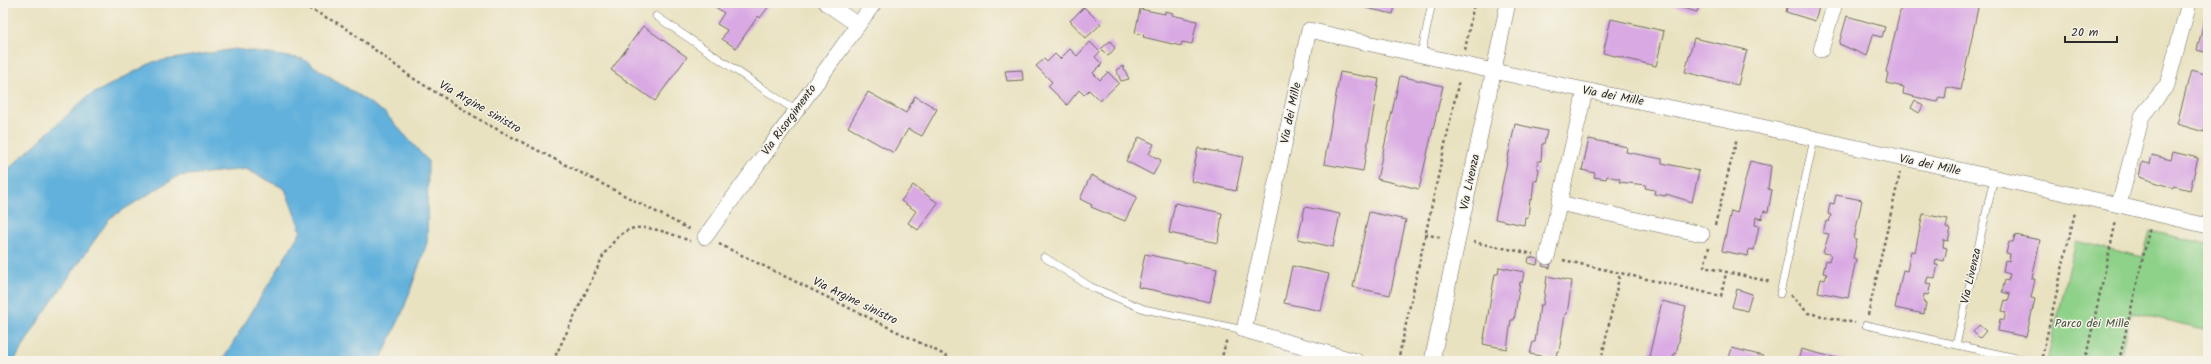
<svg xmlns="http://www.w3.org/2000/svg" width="2211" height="364" font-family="Kalam,sans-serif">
  <rect width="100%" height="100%" fill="#f7f3e8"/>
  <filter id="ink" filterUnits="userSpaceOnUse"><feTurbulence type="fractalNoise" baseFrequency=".025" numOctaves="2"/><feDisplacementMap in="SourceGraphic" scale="8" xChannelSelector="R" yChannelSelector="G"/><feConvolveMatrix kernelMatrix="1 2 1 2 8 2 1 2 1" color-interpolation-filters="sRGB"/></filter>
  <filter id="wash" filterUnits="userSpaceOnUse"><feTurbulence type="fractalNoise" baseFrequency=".012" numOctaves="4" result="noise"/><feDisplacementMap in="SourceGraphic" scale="16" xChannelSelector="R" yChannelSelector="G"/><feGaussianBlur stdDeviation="0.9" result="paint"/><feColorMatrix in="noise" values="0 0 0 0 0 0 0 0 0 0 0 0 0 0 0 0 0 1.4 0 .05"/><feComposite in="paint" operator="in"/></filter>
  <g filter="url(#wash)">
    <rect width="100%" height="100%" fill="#e9e2c1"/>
    <!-- green -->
    <path fill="#8ed189" stroke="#5c7e5a" d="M2150,231L2208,244V330L2131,312L2119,361H2047L2076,241L2143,257Z"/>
    <!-- water -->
    <path fill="#62b1dc" stroke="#466e84" d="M235,49L303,59L385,113L428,161L427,243L403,311L380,361H222L301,231L285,189L246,169L178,176L110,218L39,320L14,361H3V174L87,97L153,62Z"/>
    <g id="blocks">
      <!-- building -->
      <path fill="#d9a9e4" d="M710,3H764L769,6L760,18L758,16L736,48L722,39L727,30L717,24L724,13Z
        M1343,3H1396L1393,14Z
        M1663,3H1700L1697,12Z
        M1788,3H1820L1815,21L1786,12Z
        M1902,3H1979L1961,90L1947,87L1945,98L1939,97L1937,102L1903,94L1904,87L1886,83L1888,73L1886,72Z
        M1084,7L1101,24L1086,38L1070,21Z
        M1140,9L1165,14V11L1173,13L1172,15L1197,21L1192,44L1182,42L1181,46L1143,37L1144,35L1135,33Z
        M2207,9H2208V53L2197,50Z
        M1847,16L1885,27L1882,37L1873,35L1867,56L1839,44Z
        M1611,19L1664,31L1656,66L1603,53Z
        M643,26L687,57L655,101L611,70Z
        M1694,38L1747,50L1738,85L1685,72Z
        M1110,41L1115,48L1108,56L1101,49Z
        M1090,42L1100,52L1095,57L1102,64L1093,73L1100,80L1108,72L1119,83L1100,101L1089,90L1084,95L1079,90L1067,105L1048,86L1052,82L1036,66L1044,59L1047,62L1055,54L1060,59L1070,49L1077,56Z
        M1123,66L1129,79L1121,81L1116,70Z
        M1022,70L1023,80L1007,81L1005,71Z
        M2191,70L2208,75V116L2204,132L2177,124Z
        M1340,72L1379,79L1363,171L1324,164Z
        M1400,76L1443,86L1419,189L1377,179Z
        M868,92L906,113L915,96L937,109L922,136L908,129L894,153L848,127Z
        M1915,100L1923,106L1919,113L1911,108Z
        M1515,124L1547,131L1544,144H1542L1541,161H1538L1537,168L1539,169L1537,181L1534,180L1532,200L1530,199L1528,218L1525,217L1524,225L1495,219Z
        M1139,137L1154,144L1149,154L1161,160L1153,175L1126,161Z
        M1589,139L1627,147L1626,152L1662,159V163L1699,171L1692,202L1666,194V196L1654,194L1655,190L1645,188L1646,185L1619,182L1620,179L1607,176L1606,179L1594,177L1595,173L1582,170Z
        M1198,148L1243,157L1236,191L1191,181Z
        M2173,152L2198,158L2190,190L2174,186L2173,188L2139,177L2142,162L2150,164L2152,155L2171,160Z
        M1750,161L1771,166L1768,189L1772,190L1768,212L1764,211L1762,219L1756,217L1755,225L1759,226L1754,250L1749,249L1748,256L1722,251L1731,211L1737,213Z
        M1091,175L1137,197L1125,221L1091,207L1092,205L1080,199Z
        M913,185L938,203L918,230L908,223L916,211L901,201Z
        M1836,195L1862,200L1854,239L1857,240L1853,258L1856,259L1848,298L1818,292L1821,279L1825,280L1827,274L1823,273L1826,260L1829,261L1831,254L1823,253L1829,234L1823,233L1826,221L1829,222L1831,215L1828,214L1830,203L1834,204Z
        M1175,203L1222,213L1218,243L1169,233Z
        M1305,207L1340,214L1333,247L1298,239Z
        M1369,212L1406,220L1390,295L1353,287Z
        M1923,214L1948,219L1946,227L1951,229L1948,241L1944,240L1943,247L1947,248L1944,261L1936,259L1935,265H1938L1935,278L1928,277L1926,283L1931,284L1928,295L1924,294L1923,302L1926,303L1924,314L1895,308L1903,270L1907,271L1911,251L1915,252Z
        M2015,235L2040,240L2032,279H2035L2031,298L2035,299L2026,337L1998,331L2000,319L2004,320L2006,312L2002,311L2005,300L2008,301L2010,294L2002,292L2005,280L2008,281L2010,274L2003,272L2005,260L2009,261L2010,254L2006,253L2009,242H2013Z
        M1145,254L1217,269L1210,302L1138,287Z
        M1529,257L1538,259L1537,265L1528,263Z
        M1543,259L1551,261L1550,268L1542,266Z
        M1292,266L1329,274L1321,311L1284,303Z
        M1499,267L1524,272L1522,283L1520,282L1514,320H1511L1507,349L1483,344L1495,274H1498Z
        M1547,276L1572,281L1567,314H1565L1559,352L1557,351L1556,359L1530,354L1533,342H1535L1540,305H1543Z
        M1737,289L1752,294L1747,311L1732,307Z
        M1662,301L1686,307L1678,336H1680L1676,354H1674L1672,361H1648Z
        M1979,325L1986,331L1980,338L1973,332Z
        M1732,348L1763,356L1761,361H1728Z
        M1801,349L1844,360V361H1798Z"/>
    </g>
  </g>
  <g filter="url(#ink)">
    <use href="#blocks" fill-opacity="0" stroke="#6e6b60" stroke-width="1"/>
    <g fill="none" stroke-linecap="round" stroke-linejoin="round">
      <defs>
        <path id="lane" d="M656,16L796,111
          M1421,55L1432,3
          M1044,257L1091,287L1144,309L1244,330
          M1780,294L1814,139
          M1866,325L2030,361
          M1956,345L1994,178"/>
        <path id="street" d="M826,3L858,25
          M1821,50L1835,3
          M1559,203L1702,234
          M2119,205L2208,226
          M705,237L874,3
          M1547,257L1585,91
          M1356,361L1244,330L1309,30L1493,71L1744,123L2119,205L2142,116L2167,85L2189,3
          M1432,361L1508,3"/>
      </defs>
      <!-- lane casing -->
      <use href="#lane" stroke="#6e6b60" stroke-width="8"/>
      <!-- street casing -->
      <use href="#street" stroke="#6e6b60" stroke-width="16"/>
      <!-- path -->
      <path stroke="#6e6b60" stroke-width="2.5" stroke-dasharray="3 3" stroke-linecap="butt" d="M298,3L343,26L411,77L485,123L691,230
        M1465,50L1474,3
        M1715,225L1737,138
        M1425,234L1442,238
        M1473,242L1533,254
        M719,244L957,361
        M1709,247L1704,267L1771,282
        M1563,260L1721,296L1726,273
        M1791,295L1808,313L1855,323
        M1868,315L1900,173
        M2042,357L2075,212
        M553,361L604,254C611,245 620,232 631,229C647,224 675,235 690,241
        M1221,361L1227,338
        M1398,361L1459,80
        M1601,361L1620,273
        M2085,361L2116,221
        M2119,361L2150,227"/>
      <!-- lane -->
      <use href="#lane" stroke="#fff" stroke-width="7"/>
      <!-- street -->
      <use href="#street" stroke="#fff" stroke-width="15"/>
    </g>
  </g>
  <g text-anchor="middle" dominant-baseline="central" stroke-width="3" stroke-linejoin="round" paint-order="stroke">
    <!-- street labels -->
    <g font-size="12" fill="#2b2b2b" stroke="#f7f3e8">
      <text transform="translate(1613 96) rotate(11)">Via dei Mille</text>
      <text transform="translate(480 107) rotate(30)">Via Argine sinistro</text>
      <text transform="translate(1291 113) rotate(-78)">Via dei Mille</text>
      <text transform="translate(789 120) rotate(-54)">Via Risorgimento</text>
      <text transform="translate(1930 165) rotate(12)">Via dei Mille</text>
      <text transform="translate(1470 182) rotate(-78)">Via Livenza</text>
      <text transform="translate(1971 276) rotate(-77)">Via Livenza</text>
      <text transform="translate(855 301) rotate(26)">Via Argine sinistro</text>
    </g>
    <!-- park labels -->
    <g font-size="12" fill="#445442" stroke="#f7f3e8">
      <text x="2092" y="323">Parco dei Mille</text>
    </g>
  </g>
  <!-- margin -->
  <rect width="2211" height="364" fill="none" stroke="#f7f3e8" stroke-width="16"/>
  <!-- scale -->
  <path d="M2065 36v6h52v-6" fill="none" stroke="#2b2b2b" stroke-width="2"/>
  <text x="2071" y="36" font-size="12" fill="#2b2b2b" stroke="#f7f3e8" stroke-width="3" paint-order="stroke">20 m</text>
</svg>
